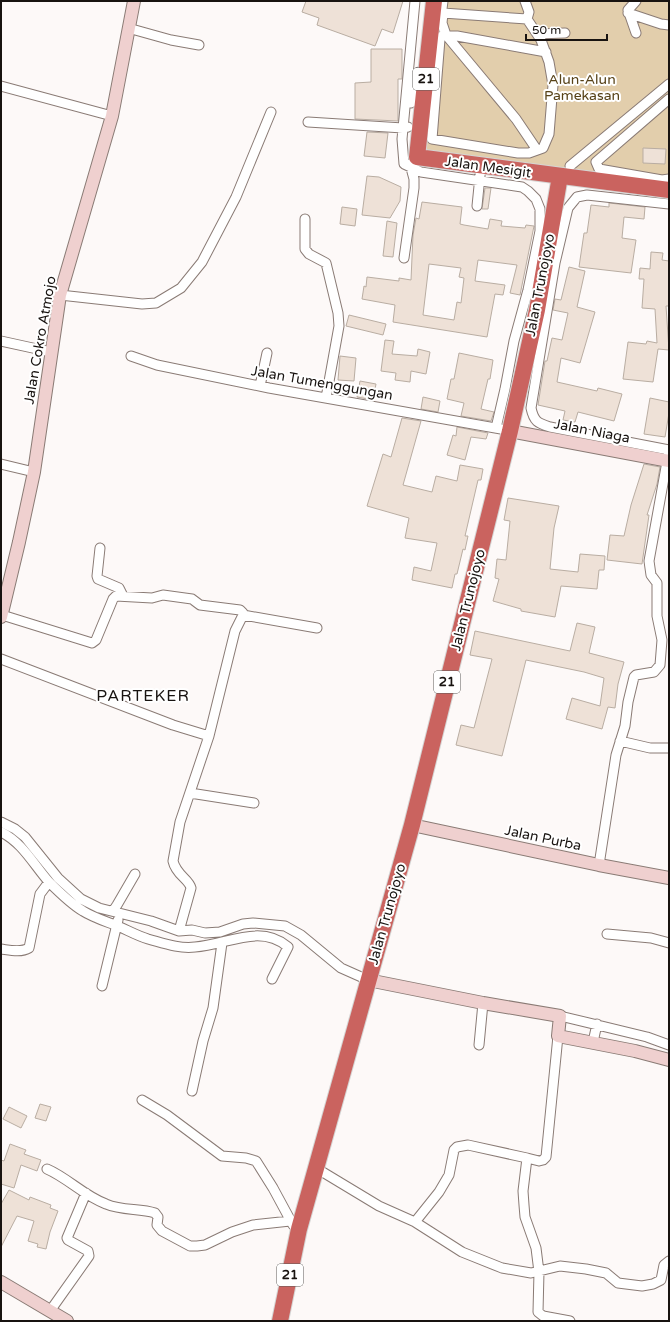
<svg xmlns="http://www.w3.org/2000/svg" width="670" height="1322" font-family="'Varela Round',sans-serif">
  <rect width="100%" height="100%" fill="#fdf9f8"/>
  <!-- green -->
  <path fill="#e2ceac" d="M438,1H669V184L434,155L421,148Z"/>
  <!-- building -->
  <path fill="#eee1d7" stroke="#b9ada2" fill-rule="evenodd" d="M306,1H403L393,33L382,29L375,46L317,25L319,18L302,12Z
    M371,49H402V79H398V121L355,119V83L371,82Z
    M367,132L388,133L385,158L364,156Z
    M643,148L666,149L665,164L643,163Z
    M367,176L379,177L401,187L400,201L390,218L362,215Z
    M485,188H491L488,209H482Z
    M422,202L462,207L460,224L464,225L488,229L490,219L502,221L501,226L525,228L526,225L534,226L520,295L510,293L517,265L478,260L475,281L505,285L503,295L495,294L487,337L393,322L395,305L362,299L364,286L366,287L367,277L399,281V278L411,280L413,235L416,218L419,219ZM429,264L461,268L459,277L464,278L461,303L457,302L454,320L423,315Z
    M609,203L645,207L644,219L624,217L622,238L636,240L631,273L579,267L584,233H587L591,205L609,207Z
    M342,207L357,209L355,226L340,224Z
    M387,221L397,223L393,257L383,256Z
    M651,252L663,253L662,260L669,261V306H666L669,350L658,349L653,382L623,379L628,342L646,344L647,341L657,343L655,309L642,308L644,279H639L640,268L650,269Z
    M569,267L585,271L577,307L595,312L580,363L561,358L557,382L597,391L598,388L622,394L614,421L578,412L575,422L563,420L565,411L538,405L545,361H547L552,338L562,340L568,313L553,310L555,299L561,300Z
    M349,315L386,324L383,335L346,326Z
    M385,340L394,341L392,354L417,356L418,349L430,352L426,374L411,371L410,382L395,380L396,373L381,371Z
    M459,353L493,360L490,379H488L481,409L494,412L491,421L461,416L464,403L447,399L451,379H454Z
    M340,356L356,358L354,381L338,380Z
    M360,381L376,384L373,400L357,397Z
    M423,397L440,401L438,412L421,409Z
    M650,398L669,402V413L665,437L644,434Z
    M402,418L421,421L403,485L432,492L436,476L457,481L460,465L483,469L481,480H478L465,536H468L465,550L463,549L457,574H455L452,588L412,580L414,567L431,571L437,543L405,538L409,518L367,506L383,454L391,457Z
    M457,427L488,433L486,439L471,437L465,460L447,455L453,435L456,436Z
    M644,464L660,467L657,484L647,515H649L642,564L607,560L610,535L624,536L631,505Z
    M508,498L559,506L554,528L550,569L578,572L580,554L605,556L604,570H599L597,589L561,586L555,617L521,611V609L493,601L499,579L495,578L497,559L506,560L510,521L504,520Z
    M577,623L595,627L589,653L624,662L618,684L615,708L608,707L602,729L566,719L572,698L600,706L604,678L584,672L526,660L502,756L456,745L461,725L474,728L492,659L470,655L475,631L570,651Z
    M40,1104L51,1107L46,1121L35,1118Z
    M9,1107L27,1116L21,1128L3,1119Z
    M10,1144L26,1150L24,1154L41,1160L37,1171L21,1165L14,1188L1,1184V1160L4,1161Z
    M9,1190L29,1200L30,1197L51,1205L50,1208L58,1211L50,1232L46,1249L37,1247L38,1244L28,1241L34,1221L17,1216L1,1247V1204Z"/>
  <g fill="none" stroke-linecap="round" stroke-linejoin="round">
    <defs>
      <path id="street" d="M415,1L402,139L404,164L421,172L522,187L528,191L536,199L540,209V231L528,290L514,341L505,389L496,428
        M443,1L442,9L443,13
        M525,1L529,12L527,19L541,40L549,62L553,85L549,134L543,148L529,153H518L432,139L440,39L442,36H457L546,52
        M628,13L661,24L669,25
        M527,19L443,13L442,23L446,35L516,119L537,150
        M128,28L171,40L199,45
        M636,33L628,10L636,1
        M537,34L565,33
        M1,86L112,116
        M669,99L596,162L599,169L662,180L669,179
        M411,103L415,76L419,72L427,74
        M308,122L403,128L408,127
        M570,166L669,84
        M669,204L587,195L577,197L568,208L555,263L531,408C534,422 538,423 550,427L669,450
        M477,206L481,166
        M305,219V249L309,254L326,263L338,313L339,326L326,398
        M404,258L414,188V179L410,164
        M60,295L142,304L156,303L181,288L202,262L236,197L271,112
        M1,341L51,352
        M131,356L157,365L269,388L501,429
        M260,386L267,353
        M1,464L34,472
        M100,548L97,576L98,579L119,588L123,596
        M2,615L92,643L96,640L113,599L116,596L152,598L163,595L192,599L200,605L240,610L243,613V615L235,631L209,736L180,822L173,861C176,875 189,879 191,888L179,931
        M243,615L317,628
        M1,659L173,725L209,736
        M620,741L650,748H669
        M190,793L254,803
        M1,822L15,829L25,837L58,878L81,899L99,908L151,921L179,931L192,930L205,933L220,932L243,924L253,923L285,926L301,935L341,968L368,980
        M1,832C22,842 34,865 49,882C59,892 71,904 83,911C94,918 108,922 120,927C129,931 138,936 148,939C163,943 179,949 195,947C227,945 260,923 288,947L272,979
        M599,865L616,755L625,726L628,702L634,677L636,675L654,672L660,665L662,640L657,616V583L651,575L649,561L668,456
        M113,911L117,905L135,874
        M607,934L651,938L669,943
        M1,949C9,950 21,953 29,948L40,894L49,882
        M102,986L118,920
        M560,1016L647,1037L669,1045
        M558,1036L546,1157L543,1160L539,1161L527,1158L523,1191L524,1205L525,1217L536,1248L539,1272L538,1312L543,1316L570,1321
        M593,1042L597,1024
        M479,1045L483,1003
        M192,1091L203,1041L213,1008L222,943
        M142,1100L167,1115L222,1156L246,1158L256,1161L273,1188L293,1225
        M316,1168L379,1206L415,1222L462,1252L502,1268L531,1273L560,1266L586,1269L606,1273L618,1283L642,1286L653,1284L661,1280L664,1265L669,1261
        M47,1169C68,1178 84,1196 106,1204C122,1211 140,1208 155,1213L158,1217L157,1225L162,1231L190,1246H197L205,1245L232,1232L253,1225L290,1221
        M415,1222L439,1192L449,1175L454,1150L457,1147L468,1145L527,1158
        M50,1311L89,1256L88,1251L68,1240L67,1238L86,1193"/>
      <path id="secondary" d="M510,431L669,461
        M1,617L19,542L34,472L60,295L112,116L134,1
        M412,825L599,865L669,878
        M368,980L483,1003L560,1016L558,1036L635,1051L669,1060
        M1,1282L67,1321"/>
      <path id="highway" d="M434,1L417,157L669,190
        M280,1321L299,1229L412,825L510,431L537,310L560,176"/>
    </defs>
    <!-- street casing -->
    <use href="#street" stroke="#8a7b75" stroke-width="11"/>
    <!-- secondary casing -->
    <use href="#secondary" stroke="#8a7b75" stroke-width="14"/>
    <!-- highway casing -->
    <use href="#highway" stroke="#d5d5d4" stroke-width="18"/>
    <!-- street -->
    <use href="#street" stroke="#fff" stroke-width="9"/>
    <!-- secondary -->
    <use href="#secondary" stroke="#efd0cf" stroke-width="12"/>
    <!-- highway -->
    <use href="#highway" stroke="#ca635f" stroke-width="16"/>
  </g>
  <g text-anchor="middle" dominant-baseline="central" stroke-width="4" stroke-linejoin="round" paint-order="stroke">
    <!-- shield labels -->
    <g fill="#fff" stroke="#5d5a58" stroke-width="1">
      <rect x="413" y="68" width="26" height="22" rx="3"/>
      <rect x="434" y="671" width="26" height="22" rx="3"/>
      <rect x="277" y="1264" width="26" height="22" rx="3"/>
    </g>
    <g font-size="13" font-weight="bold" fill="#181310">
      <text x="426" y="79">21</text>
      <text x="447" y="682">21</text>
      <text x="290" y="1275">21</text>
    </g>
    <!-- park labels -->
    <g font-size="14" fill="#574218" stroke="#fff">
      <text x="582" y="79">Alun-Alun<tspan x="582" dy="16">Pamekasan</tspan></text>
    </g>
    <!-- street labels -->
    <g font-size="14" fill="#181310" stroke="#fff">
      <text transform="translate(488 167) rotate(8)">Jalan Mesigit</text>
      <text transform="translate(540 285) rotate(-79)">Jalan Trunojoyo</text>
      <text transform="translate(40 340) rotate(-80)">Jalan Cokro Atmojo</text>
      <text transform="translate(322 383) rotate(10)">Jalan Tumenggungan</text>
      <text transform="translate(592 431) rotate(11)">Jalan Niaga</text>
      <text transform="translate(468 600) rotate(-76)">Jalan Trunojoyo</text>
      <text transform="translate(543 838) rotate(12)">Jalan Purba</text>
      <text transform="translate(387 914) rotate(-74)">Jalan Trunojoyo</text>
    </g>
    <!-- quarter labels -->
    <g font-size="16" letter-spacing="1" fill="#181310" stroke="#fff">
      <text x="143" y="696">PARTEKER</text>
    </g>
  </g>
  <!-- border -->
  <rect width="670" height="1322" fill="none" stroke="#181310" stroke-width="4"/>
  <!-- scale -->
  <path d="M526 34v6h81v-6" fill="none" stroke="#181310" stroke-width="2"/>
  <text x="532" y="34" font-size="12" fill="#181310" stroke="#ffffff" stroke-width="3" paint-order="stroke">50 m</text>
</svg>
